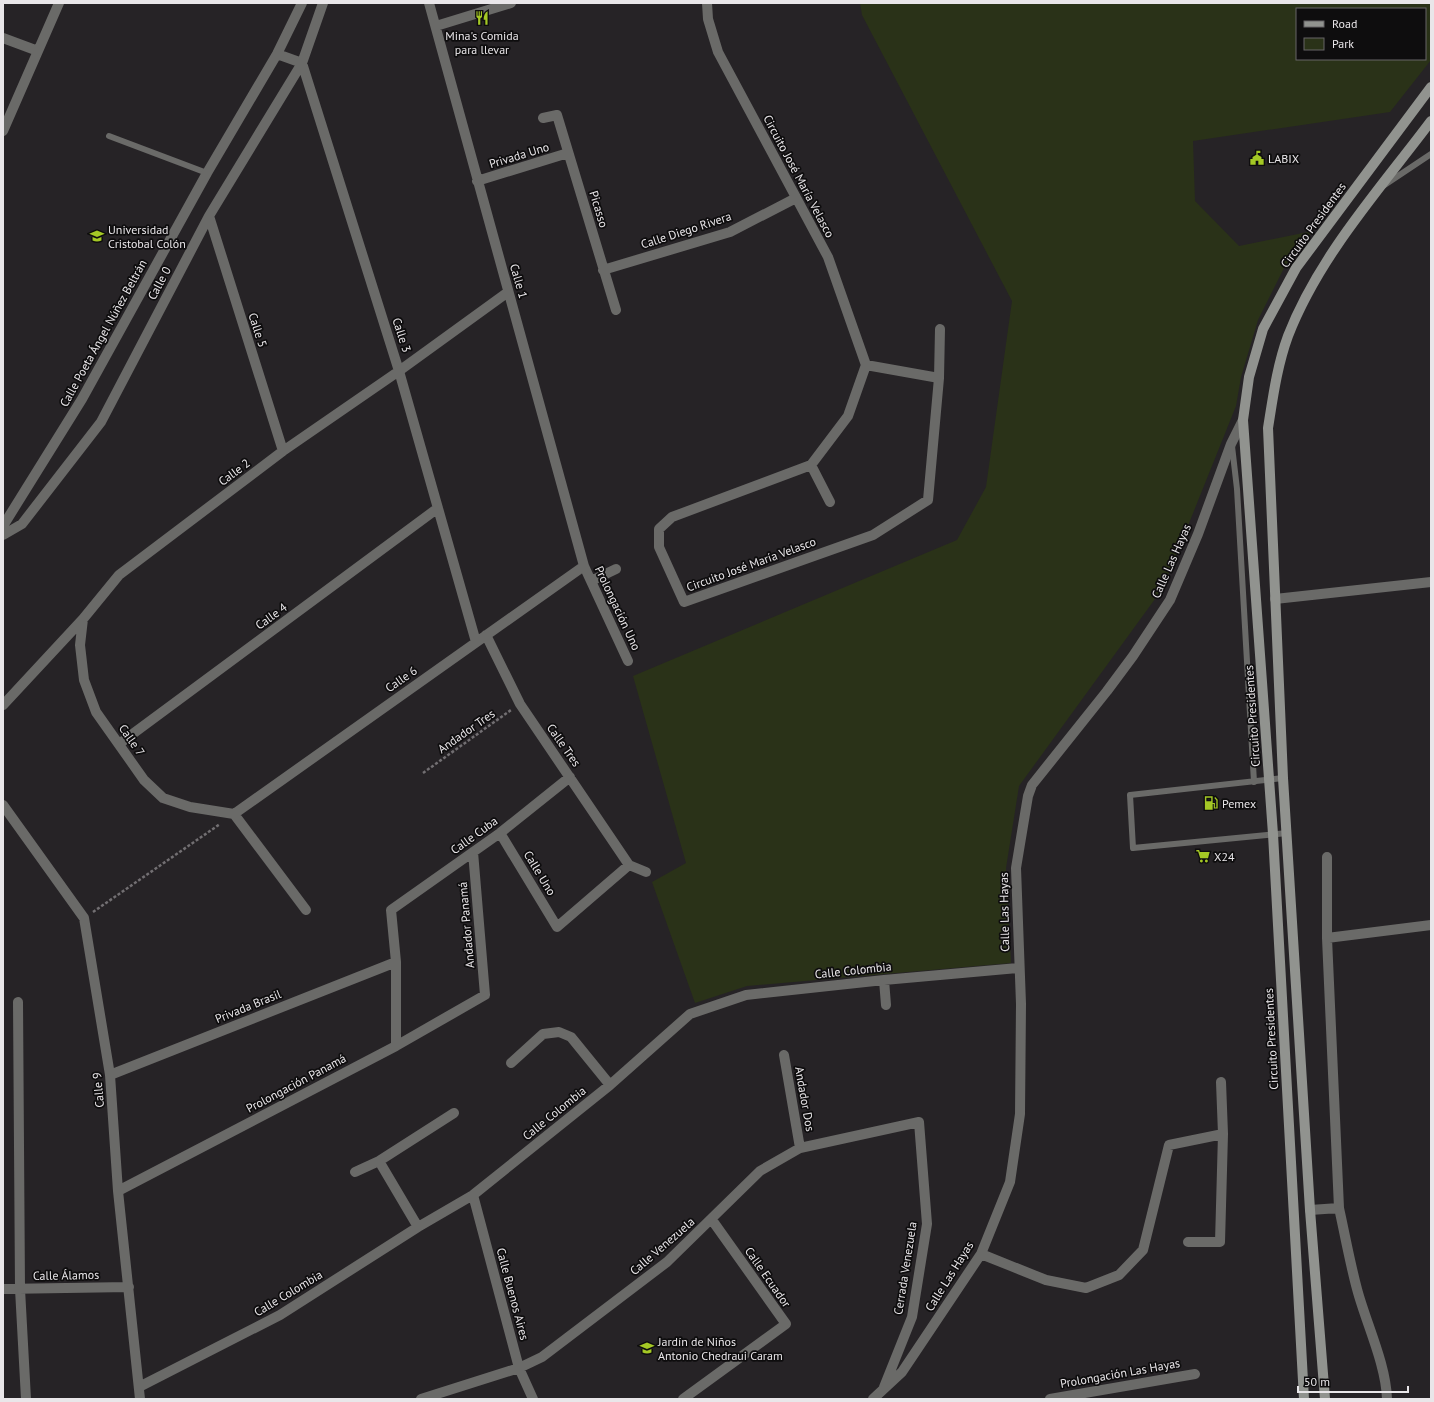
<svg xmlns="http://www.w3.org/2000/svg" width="1434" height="1402" font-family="'PT Sans',sans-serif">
  <rect width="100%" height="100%" fill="#262326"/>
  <!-- green -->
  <path fill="#2a3218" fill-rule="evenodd" d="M860,3H1431V60L1390,112L1193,141L1195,201L1239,246L1313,231L1285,266L1258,320L1241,377L1236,406L1163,588L1019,786L1006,868L1011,963L747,986L695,1003L652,882L686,863L633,676L957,540L986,487L1012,301L862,15ZM1297,9H1425V59H1297Z"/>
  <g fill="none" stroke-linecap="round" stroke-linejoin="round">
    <!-- path -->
    <path stroke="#726f72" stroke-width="2.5" stroke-dasharray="3 2" stroke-linecap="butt" d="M423,773L511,710
      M93,912L220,824"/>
    <!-- service -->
    <path stroke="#6a6a68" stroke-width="6" d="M109,136L207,173
      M1383,186L1431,154
      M1232,446L1237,489L1254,782
      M1283,778L1130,795L1133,848L1287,833"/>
    <!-- minor -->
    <path stroke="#6a6a68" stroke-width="10" d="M429,3L584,566L628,661
      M707,3L708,19L718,52L828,257L866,365L848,416L811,465L672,517L659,529V547L684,602L873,535L928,500L939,378L940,329
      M436,26L511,3
      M3,38L38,51
      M277,54L302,63L399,371L476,642
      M543,118L557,115L616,310
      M3,131L59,3
      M477,181L568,153
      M209,216L283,451
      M603,270L730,232L796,198
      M866,365L939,378
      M811,465L830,502
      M3,526L82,399L207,173L277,54L302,3
      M3,535L22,524L101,422L209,216L302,63L323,3
      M591,581L616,569
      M1275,599L1431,582
      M83,619L80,645L84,680L96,712L144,780L163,798L190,807L234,814
      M486,635L520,704L629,865
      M3,705L83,619L119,575L283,451L399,371L508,292
      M119,744L438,508
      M3,805L84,918L110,1075L118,1191L140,1399
      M234,814L584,566
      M234,814L306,910
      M500,833L557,927L629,865
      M1327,857V938L1339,1208
      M629,865L646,872
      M1327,938L1431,925
      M884,980L886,1005
      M18,1002L20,1289L26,1399
      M396,1046V962L391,910L500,833L570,777
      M784,1055L800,1148
      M511,1063L543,1034L559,1032L571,1037L610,1085
      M110,1075L396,962
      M379,1161L418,1227
      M355,1172L379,1161L454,1113
      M118,1191L396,1046L485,995L473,852
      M473,1195L519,1368L533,1399
      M1310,1210L1339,1208C1345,1235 1350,1263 1357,1289C1366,1323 1386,1364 1387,1399
      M1188,1242H1220L1223,1134L1221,1082
      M981,1254L1046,1280L1086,1288L1119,1275L1143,1250L1169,1145L1223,1134
      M3,1289L129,1287
      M139,1387L280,1315L418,1227L473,1195L610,1085L690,1014L746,995L884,980L1018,968
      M421,1399L519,1368L542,1357L667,1262L760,1171L800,1148L919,1122L927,1224L912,1317L884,1387
      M683,1399L786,1324L712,1220
      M873,1399L902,1372L981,1254L1010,1182L1020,1114L1021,1004L1016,868L1028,796L1032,785L1107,691L1133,656L1170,600L1198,534L1231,444L1243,420
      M1050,1399L1195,1374"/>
    <!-- secondary -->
    <path stroke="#91938f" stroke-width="10" d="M1304,1399L1273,834L1243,420L1249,377L1263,329L1296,268L1431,87
      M1325,1399L1310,1210L1283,778L1268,428C1273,397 1277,366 1288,336C1319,256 1380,189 1431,121"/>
  </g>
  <!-- icons -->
  <defs>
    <symbol id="restaurant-bare" viewBox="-9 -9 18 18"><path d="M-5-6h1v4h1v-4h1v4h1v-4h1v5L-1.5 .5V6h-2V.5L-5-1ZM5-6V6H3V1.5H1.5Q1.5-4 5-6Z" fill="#a4c825" stroke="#0e0d0e" stroke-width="2.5" paint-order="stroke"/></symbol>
    <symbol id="civic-bare" viewBox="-9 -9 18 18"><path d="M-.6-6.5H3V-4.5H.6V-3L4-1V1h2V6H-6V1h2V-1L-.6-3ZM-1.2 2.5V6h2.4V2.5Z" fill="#a4c825" stroke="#0e0d0e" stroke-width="2.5" paint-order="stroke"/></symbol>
    <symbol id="school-bare" viewBox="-9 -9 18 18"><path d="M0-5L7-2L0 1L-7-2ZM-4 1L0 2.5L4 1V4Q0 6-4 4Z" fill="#a4c825" stroke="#0e0d0e" stroke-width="2.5" paint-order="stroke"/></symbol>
    <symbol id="fuel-bare" viewBox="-9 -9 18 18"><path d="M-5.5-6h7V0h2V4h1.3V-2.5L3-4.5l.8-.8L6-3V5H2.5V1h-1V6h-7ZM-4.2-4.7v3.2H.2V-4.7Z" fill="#a4c825" stroke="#0e0d0e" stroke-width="2.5" paint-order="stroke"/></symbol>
    <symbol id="supermarket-bare" viewBox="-9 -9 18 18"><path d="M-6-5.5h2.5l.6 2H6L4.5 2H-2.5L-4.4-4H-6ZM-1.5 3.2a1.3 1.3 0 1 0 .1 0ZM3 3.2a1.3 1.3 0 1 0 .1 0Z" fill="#a4c825" stroke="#0e0d0e" stroke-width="2.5" paint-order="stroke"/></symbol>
  </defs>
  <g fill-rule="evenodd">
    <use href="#restaurant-bare" x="472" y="8" width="20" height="20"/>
    <use href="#civic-bare" x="1247" y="148" width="20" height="20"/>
    <use href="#school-bare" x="87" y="226" width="20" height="20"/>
    <use href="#fuel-bare" x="1201" y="793" width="20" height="20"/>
    <use href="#supermarket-bare" x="1193" y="846" width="20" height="20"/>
    <use href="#school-bare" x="637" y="1338" width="20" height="20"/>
  </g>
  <g text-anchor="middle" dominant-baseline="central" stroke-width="3.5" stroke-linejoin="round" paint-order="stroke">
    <!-- poi labels -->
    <g font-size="12" fill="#e9e6e9" stroke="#0e0d0e" text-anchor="start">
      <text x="482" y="35" text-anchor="middle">Mina's Comida<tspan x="482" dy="14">para llevar</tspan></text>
      <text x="1268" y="158">LABIX</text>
      <text x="108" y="229">Universidad<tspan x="108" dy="14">Cristobal Colón</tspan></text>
      <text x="1222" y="803">Pemex</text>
      <text x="1214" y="856">X24</text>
      <text x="658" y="1341">Jardín de Niños<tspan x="658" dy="14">Antonio Chedraui Caram</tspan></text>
    </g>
    <!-- street labels -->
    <g font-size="12" fill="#e9e6e9" stroke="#0e0d0e">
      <text transform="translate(519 155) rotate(-17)">Privada Uno</text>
      <text transform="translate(799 176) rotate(62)">Circuito José María Velasco</text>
      <text transform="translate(599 209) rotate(73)">Picasso</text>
      <text transform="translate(1313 225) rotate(-54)">Circuito Presidentes</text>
      <text transform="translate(686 230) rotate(-18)">Calle Diego Rivera</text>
      <text transform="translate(519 281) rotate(74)">Calle 1</text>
      <text transform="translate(159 283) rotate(-62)">Calle 0</text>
      <text transform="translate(258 330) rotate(72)">Calle 5</text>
      <text transform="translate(103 333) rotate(-61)">Calle Poeta Ángel Núñez Beltrán</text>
      <text transform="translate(402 335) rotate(72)">Calle 3</text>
      <text transform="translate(234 472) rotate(-37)">Calle 2</text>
      <text transform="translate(1171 561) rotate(-66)">Calle Las Hayas</text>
      <text transform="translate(751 564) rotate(-20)">Circuito José María Velasco</text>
      <text transform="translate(618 608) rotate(65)">Prolongación Uno</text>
      <text transform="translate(271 616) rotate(-36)">Calle 4</text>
      <text transform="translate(401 679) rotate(-35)">Calle 6</text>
      <text transform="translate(1252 716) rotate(-94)">Circuito Presidentes</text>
      <text transform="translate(466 731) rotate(-35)">Andador Tres</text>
      <text transform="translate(132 740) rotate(55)">Calle 7</text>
      <text transform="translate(564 745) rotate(55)">Calle Tres</text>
      <text transform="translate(474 835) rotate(-36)">Calle Cuba</text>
      <text transform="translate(540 873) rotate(59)">Calle Uno</text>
      <text transform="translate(1004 912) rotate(-91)">Calle Las Hayas</text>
      <text transform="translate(466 925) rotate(-95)">Andador Panamá</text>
      <text transform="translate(853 970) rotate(-6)">Calle Colombia</text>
      <text transform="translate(248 1006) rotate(-22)">Privada Brasil</text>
      <text transform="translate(1271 1039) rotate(-93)">Circuito Presidentes</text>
      <text transform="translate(296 1083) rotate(-28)">Prolongación Panamá</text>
      <text transform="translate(98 1090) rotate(-95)">Calle 9</text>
      <text transform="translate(805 1099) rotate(80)">Andador Dos</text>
      <text transform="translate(554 1113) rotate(-39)">Calle Colombia</text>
      <text transform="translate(662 1246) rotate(-41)">Calle Venezuela</text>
      <text transform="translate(905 1268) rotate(-81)">Cerrada Venezuela</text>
      <text transform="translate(66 1275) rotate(-1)">Calle Álamos</text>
      <text transform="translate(949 1276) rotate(-58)">Calle Las Hayas</text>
      <text transform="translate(768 1277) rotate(55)">Calle Ecuador</text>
      <text transform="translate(288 1293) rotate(-31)">Calle Colombia</text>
      <text transform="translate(513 1294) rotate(75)">Calle Buenos Aires</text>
      <text transform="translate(1120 1373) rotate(-10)">Prolongación Las Hayas</text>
    </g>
  </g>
  <!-- border -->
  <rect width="1434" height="1402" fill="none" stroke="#e9e6e9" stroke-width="8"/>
  <!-- legend -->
  <rect x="1296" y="8" width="130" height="52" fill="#0e0d0e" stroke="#666466"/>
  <rect x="1304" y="21" width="20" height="6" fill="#91938f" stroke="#666466"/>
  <text x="1332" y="28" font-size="12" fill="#e9e6e9">Road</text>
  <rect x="1304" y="38" width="20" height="12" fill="#2a3218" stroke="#666466"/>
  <text x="1332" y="48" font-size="12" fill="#e9e6e9">Park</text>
  <!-- scale -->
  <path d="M1298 1386v6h110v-6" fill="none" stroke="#e9e6e9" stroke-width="2"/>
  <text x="1304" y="1386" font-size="12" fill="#e9e6e9" stroke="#0e0d0e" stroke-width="3" paint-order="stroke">50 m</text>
</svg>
